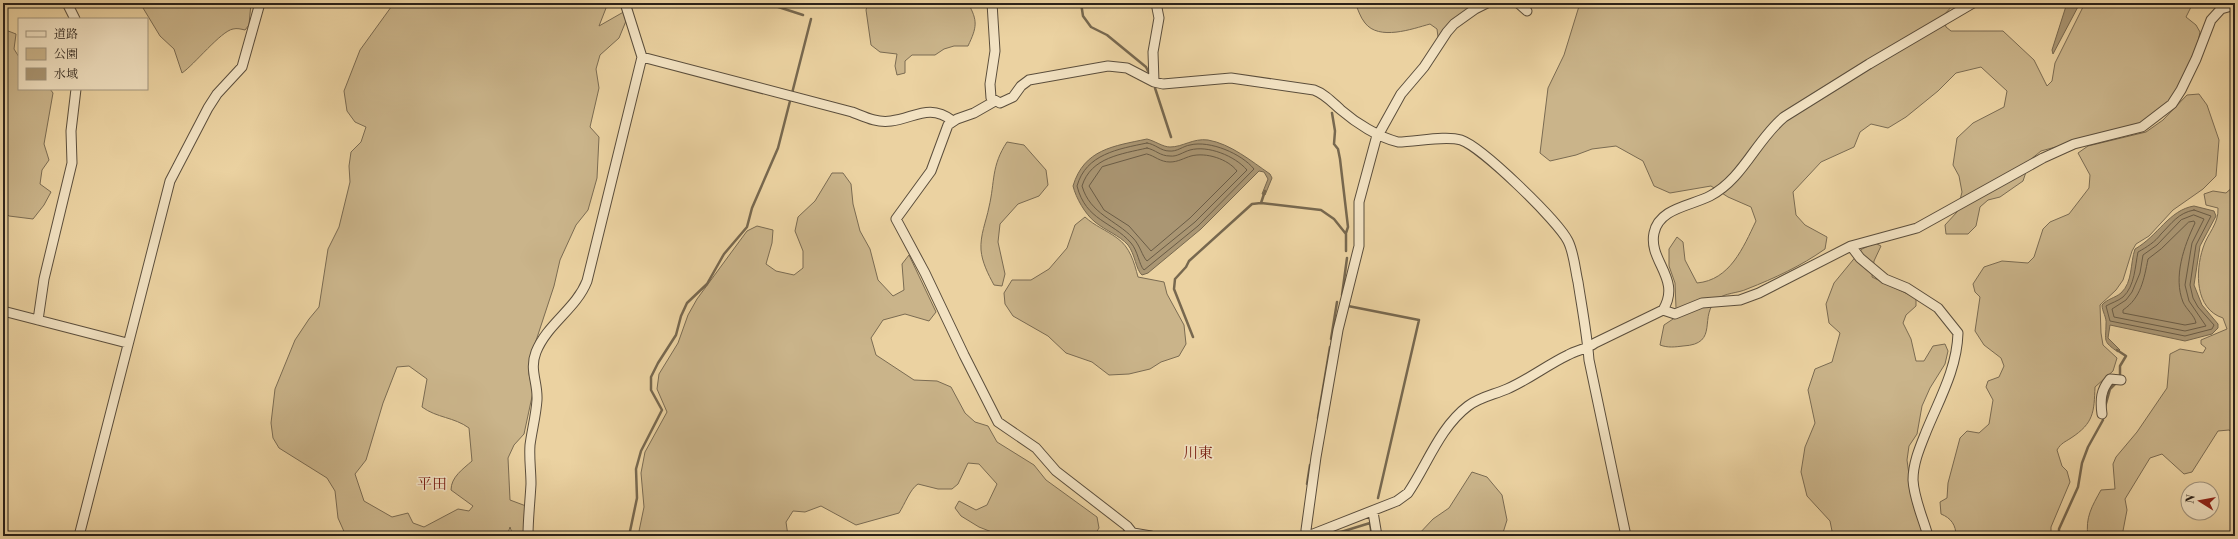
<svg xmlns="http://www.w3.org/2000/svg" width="2238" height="539" font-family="'Libre Bodoni','Noto Serif JP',serif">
  <rect width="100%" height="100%" fill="#ebd2a1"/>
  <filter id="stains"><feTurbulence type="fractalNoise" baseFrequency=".005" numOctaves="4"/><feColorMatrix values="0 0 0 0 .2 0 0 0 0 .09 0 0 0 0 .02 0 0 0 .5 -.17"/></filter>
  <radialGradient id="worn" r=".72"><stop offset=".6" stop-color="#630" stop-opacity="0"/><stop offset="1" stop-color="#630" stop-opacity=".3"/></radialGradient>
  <!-- green -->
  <path fill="#cab48a" stroke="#7a6b52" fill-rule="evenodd" d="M140,3H251L249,25L245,30C241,29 237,28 233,29C221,31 194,65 182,73L174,49L160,36Z
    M394,3H608L599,26L627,10L626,21L619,38L600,55L596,69L599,88L590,127L599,137L597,178L588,210L576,225L560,260L554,286L530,359L529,374L533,392L524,434L514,445L508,458L510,500L526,506L525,533L522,536H513L510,527L507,536H346L338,518L335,491L327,478L279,448L273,438L271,423L275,389L295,340L309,319L319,307L328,249L339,227L350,182L349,166L351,152L361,142L366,127L355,122L347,111L344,91L360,50ZM409,366L427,379L422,407C437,418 454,417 469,428L472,461C463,469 451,477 451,490L473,506L469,511L458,509L424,527L413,523L408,513L392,517L364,501L355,474L366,460L383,403L397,367Z
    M868,3H968C978,21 977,27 968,46H954L944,49L935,55H912L905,61V73L897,75L895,66L897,54L880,52L871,45L866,10Z
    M1355,3H1482L1448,37H1438L1437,29L1430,24C1412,29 1379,41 1365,23C1360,17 1358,9 1355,3Z
    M1580,3H1955L1943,16L1946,27L1951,31H2003L2034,60L2047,86L2052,81L2055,63L2085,3H2193L2186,17L2196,25L2200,32L2196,52L2173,97L2143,123L2041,151L2030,160L2023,181L2000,197L1988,200L1980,207L1976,226L1968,234H1946L1945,225L1957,212L1962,192L1959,176L1953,165L1957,138L1973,123L2004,107L2007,91L1981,67L1956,73L1938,91L1906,117L1888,128L1871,124L1860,132L1854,147L1821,162L1793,192L1796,215L1805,225L1827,237L1825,249C1801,266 1775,278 1747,289C1739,293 1724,293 1718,299C1697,315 1721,344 1683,346C1675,347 1668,348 1660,345L1664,325L1673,319L1676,308L1675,283L1669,266V249L1677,237L1683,242L1685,260L1697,283C1730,280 1743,248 1756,221L1751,207L1728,197L1711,186L1670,193L1654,186L1643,161L1616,146L1592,149L1576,155L1550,161L1540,153L1548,88L1564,55Z
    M3,29L16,34L14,49L19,57V89H50L53,93L44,144L49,160L42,170L40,184L51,192L44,205L33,219L9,216L3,211Z
    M2199,94L2207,105L2219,140L2216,176L2203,189L2173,210L2149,236L2136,244L2132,251L2123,280L2116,290L2100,305L2101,333L2103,345L2117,358L2113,371L2095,387C2094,412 2094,423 2071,438C2065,442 2061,443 2057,450L2062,466L2067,471L2070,482L2051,527V536H1956C1956,525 1951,518 1941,514L1940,502L1947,498L1948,483L1960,438L1967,431L1979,433L1989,424L1993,400L1986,387L1988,381L1999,377L2004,366L2001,358L1984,345L1975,331L1980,297L1975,292L1973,284L1984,267L2002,261L2028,263L2034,257L2043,229L2050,222L2069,214L2089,188L2090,175L2078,153L2088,146L2146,132L2163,120L2187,95Z
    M1007,142L1024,145L1046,170L1048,185L1039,196L1018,204L1000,224L998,242L1005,274L1002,286L994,285C988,274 982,262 981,250C980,235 986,222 989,207C995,182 991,166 1007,142Z
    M832,173H843L851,184L853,204L860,231L870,249L878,280L893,296L904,290L902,264L909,255L936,312L929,321L905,314L883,320L871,338L876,355L914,380L937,381L951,387L965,413L975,422L988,426L997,442L1034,465L1046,480L1097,517L1099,528L1094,536H1002L979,527L961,516L955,508L959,501L976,510L987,505L997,484L979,464L968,463L958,484L952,489H938L918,484C910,489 905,504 899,513L856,525L821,506L805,512L793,511L786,522L788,536H638L644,507L641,473L645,452L667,412L657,389L659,374L678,343L688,315L697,299L747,231L757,226L773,230L772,243L766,264L776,271L794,275L803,268V251L795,231L798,217L815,201Z
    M2235,185V434L2229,430L2218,431L2192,472L2184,474L2162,454L2150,458L2125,499L2127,510L2122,536H2088C2085,518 2092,506 2101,490L2115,489L2113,464L2116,457L2137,432L2167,388L2170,354L2180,349L2203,353L2206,348L2201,344V340L2227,329L2223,318C2195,309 2195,272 2203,248C2207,234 2219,224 2218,208L2206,205L2204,194L2213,191L2226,193Z
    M1085,217C1095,226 1106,230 1117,238C1130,247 1134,262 1138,277L1164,282L1167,294L1184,325L1186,344L1179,356L1161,362L1150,369L1129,374L1109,375L1092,362L1066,353L1048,336L1013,316L1005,304L1004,293L1012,280H1031L1049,269L1067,248L1075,225Z
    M1875,243L1881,246L1874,261L1872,277L1916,298V306L1906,315L1903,323L1911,339L1916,361H1924L1933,346L1945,344L1948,351L1945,364L1930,388L1922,406L1917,434L1909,446L1907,460L1913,504L1924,536H1833L1830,521L1807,496L1801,472L1805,447L1815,423L1808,390L1815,369L1832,362L1840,333L1829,323L1826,304L1834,283L1862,249Z
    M1472,472L1487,477L1502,495L1507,520L1502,536H1417L1433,519L1449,508Z"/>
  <!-- water -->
  <path fill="#aa9673" stroke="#77684f" d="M2067,3H2080L2053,54L2052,50Z
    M1147,139C1155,141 1163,147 1170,147C1183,147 1193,138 1208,140C1231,144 1251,161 1270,174L1272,178L1265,195L1262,194L1268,179L1264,172L1259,171L1201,229L1148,273L1142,275C1136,270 1135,254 1128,245C1119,235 1106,231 1095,222C1085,214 1076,198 1073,186C1084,149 1114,146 1147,139Z
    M2194,206L2214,211L2216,216L2200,246L2194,285L2202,305L2218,324V328L2212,334L2185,341L2110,325L2108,338L2120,350L2118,352C2102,341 2106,341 2106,324C2107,318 2102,311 2102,305C2107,299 2115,298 2121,293C2133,282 2130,263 2135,249C2158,236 2169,210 2194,206Z"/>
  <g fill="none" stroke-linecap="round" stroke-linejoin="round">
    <!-- shore -->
    <path stroke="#6a5c46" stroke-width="1" d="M1147,143C1155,144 1161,151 1169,151C1177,152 1183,146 1190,145C1210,140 1242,154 1254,169L1198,226L1144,270C1139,265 1138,251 1131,243C1112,221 1086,221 1077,186C1086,154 1118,149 1147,143Z
      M1147,148C1156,150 1160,156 1170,156C1177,157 1183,152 1190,150C1208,145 1235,156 1247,170L1195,222L1147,261C1142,256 1140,245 1133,238C1116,220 1090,214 1082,186C1091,157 1122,154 1147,148Z
      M1147,154C1155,156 1160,162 1170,162C1178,162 1184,158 1191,156C1206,152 1228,159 1237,171L1190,218L1151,251L1129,226L1104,210L1089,186L1102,167Z
      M2194,210L2211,216L2196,245L2190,285L2193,298L2198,307L2214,325L2212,329L2185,336L2110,321L2106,306C2111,303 2118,301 2123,297C2135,286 2135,266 2138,252C2147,247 2155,242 2161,234C2172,223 2178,213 2194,210Z
      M2194,215L2204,219L2192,243L2185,285L2189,301L2206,326L2185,331L2114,317L2112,309L2126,300L2132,292L2140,273L2143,255L2157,245L2181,220Z
      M2189,222L2194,221L2195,223C2184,246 2173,277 2183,302C2186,309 2195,316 2196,323L2185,325L2123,313V310C2141,298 2144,279 2148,259L2161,249Z"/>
    <!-- stream -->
    <path stroke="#77684f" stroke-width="2.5" d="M766,3L803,15
      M1081,3L1083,16L1091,27L1107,35L1146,67L1150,75
      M1155,88L1171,137
      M1332,113L1335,131L1334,144L1338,149L1340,159L1348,227L1346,233
      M1261,203L1265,191
      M1342,295L1347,258
      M1347,308L1348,306L1419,320L1378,498
      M1193,337L1174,289L1175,279L1186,267L1189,261L1252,204L1261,203L1321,210L1334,219L1346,234V251
      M1331,339L1337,302
      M2117,350L2126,356L2120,366V376
      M2105,407L2110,389L2115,384
      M1318,418L1330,347
      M1307,484L1310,465
      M629,536L637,498L636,469L641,451L662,410L651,390V377L658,363L676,335L681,316L687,303L707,284L724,254L747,227L752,208L778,148L811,19
      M1328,536L1370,523L1372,536
      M2059,536V529L2078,487L2082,463L2088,447L2103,420"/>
    <defs>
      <path id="street" d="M67,3L75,19
        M992,3L995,51L990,84L991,98L1000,103L1013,97L1021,86L1029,80L1108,66L1127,68L1154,82L1163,84L1231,78L1314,90C1325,94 1332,102 1341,110C1356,123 1378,137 1398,142C1416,142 1445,135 1461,140C1482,147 1558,221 1568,241C1574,253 1575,269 1578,282C1582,308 1587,334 1589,360L1626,536
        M1518,3L1527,11
        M642,57L852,112C865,117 876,123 891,121C915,118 929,103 953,121
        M1154,82L1153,52L1159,18L1156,3
        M995,101L974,113L957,119L948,125L931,171L896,219L925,273L964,355L998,422L1036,448L1056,471L1127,526L1135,536
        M1851,246L1860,258L1885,279L1907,288L1938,308L1958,333C1957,369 1939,400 1926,432C1920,447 1913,463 1913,480C1914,499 1923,518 1928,536
        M1663,310L1675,314L1702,303L1740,300L1759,293L1851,246L1917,228L2043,158L2074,144L2142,127L2172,104L2181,90L2196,59L2211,20L2221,9L2235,5
        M3,311L127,343
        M38,320L44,279L72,163L71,131L76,89
        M2102,414C2100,399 2101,390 2110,379L2121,380
        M1373,512L1377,536
        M79,536L170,181L208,108L217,94L242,67L260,3
        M528,536C528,519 530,502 531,484C531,471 529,458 530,445C532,430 536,415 537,400C538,382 529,370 536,352C547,324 576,309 587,281L642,57L625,3
        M1125,536L1133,533L1151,536
        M1307,536L1306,530L1316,457L1338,330L1359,246V202L1376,139L1401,94L1424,67L1447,32L1454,24L1475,9L1487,3
        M1308,536L1397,501L1408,493C1427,465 1440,427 1468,406C1480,397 1493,395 1507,389C1528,380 1547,365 1568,355C1577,350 1587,349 1595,343L1663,310C1682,279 1648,261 1654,233C1659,208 1691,206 1710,196C1743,179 1756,140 1784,117L1869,64L1973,3"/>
    </defs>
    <!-- street casing -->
    <use href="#street" stroke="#5b4e3c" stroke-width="11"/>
    <!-- street -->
    <use href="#street" stroke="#f2e2c2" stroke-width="9"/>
  </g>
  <g text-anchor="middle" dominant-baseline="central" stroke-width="3.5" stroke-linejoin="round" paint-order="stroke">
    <!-- neighbourhood labels -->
    <g font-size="15" fill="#7a1f14" stroke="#f2e2c2">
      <text x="1198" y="453">川東</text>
      <text x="432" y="484">平田</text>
    </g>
  </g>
  <!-- margin -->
  <rect width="2238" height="539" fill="none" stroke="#ebd2a1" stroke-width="16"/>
  <rect x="4" y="4" width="2230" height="531" fill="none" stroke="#2b221a" stroke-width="2"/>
  <rect x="8" y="8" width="2222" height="523" fill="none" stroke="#2b221a"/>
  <!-- legend -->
  <rect x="18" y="18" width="130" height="72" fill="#f2e2c2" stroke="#a2957f"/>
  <rect x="26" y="31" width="20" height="6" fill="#f2e2c2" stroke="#a2957f"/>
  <text x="54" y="38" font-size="12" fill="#2b221a">道路</text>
  <rect x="26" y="48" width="20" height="12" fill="#cab48a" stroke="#a2957f"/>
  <text x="54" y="58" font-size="12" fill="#2b221a">公園</text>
  <rect x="26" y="68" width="20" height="12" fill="#aa9673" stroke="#a2957f"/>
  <text x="54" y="78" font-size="12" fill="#2b221a">水域</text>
  <!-- north arrow -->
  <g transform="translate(2200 501) rotate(281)"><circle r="19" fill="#f2e2c2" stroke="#a2957f"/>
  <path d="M0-3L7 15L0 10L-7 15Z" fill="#8f2418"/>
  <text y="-6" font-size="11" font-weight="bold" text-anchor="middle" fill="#2b221a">N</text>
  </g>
  <rect width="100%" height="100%" filter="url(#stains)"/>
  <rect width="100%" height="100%" fill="url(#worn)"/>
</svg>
